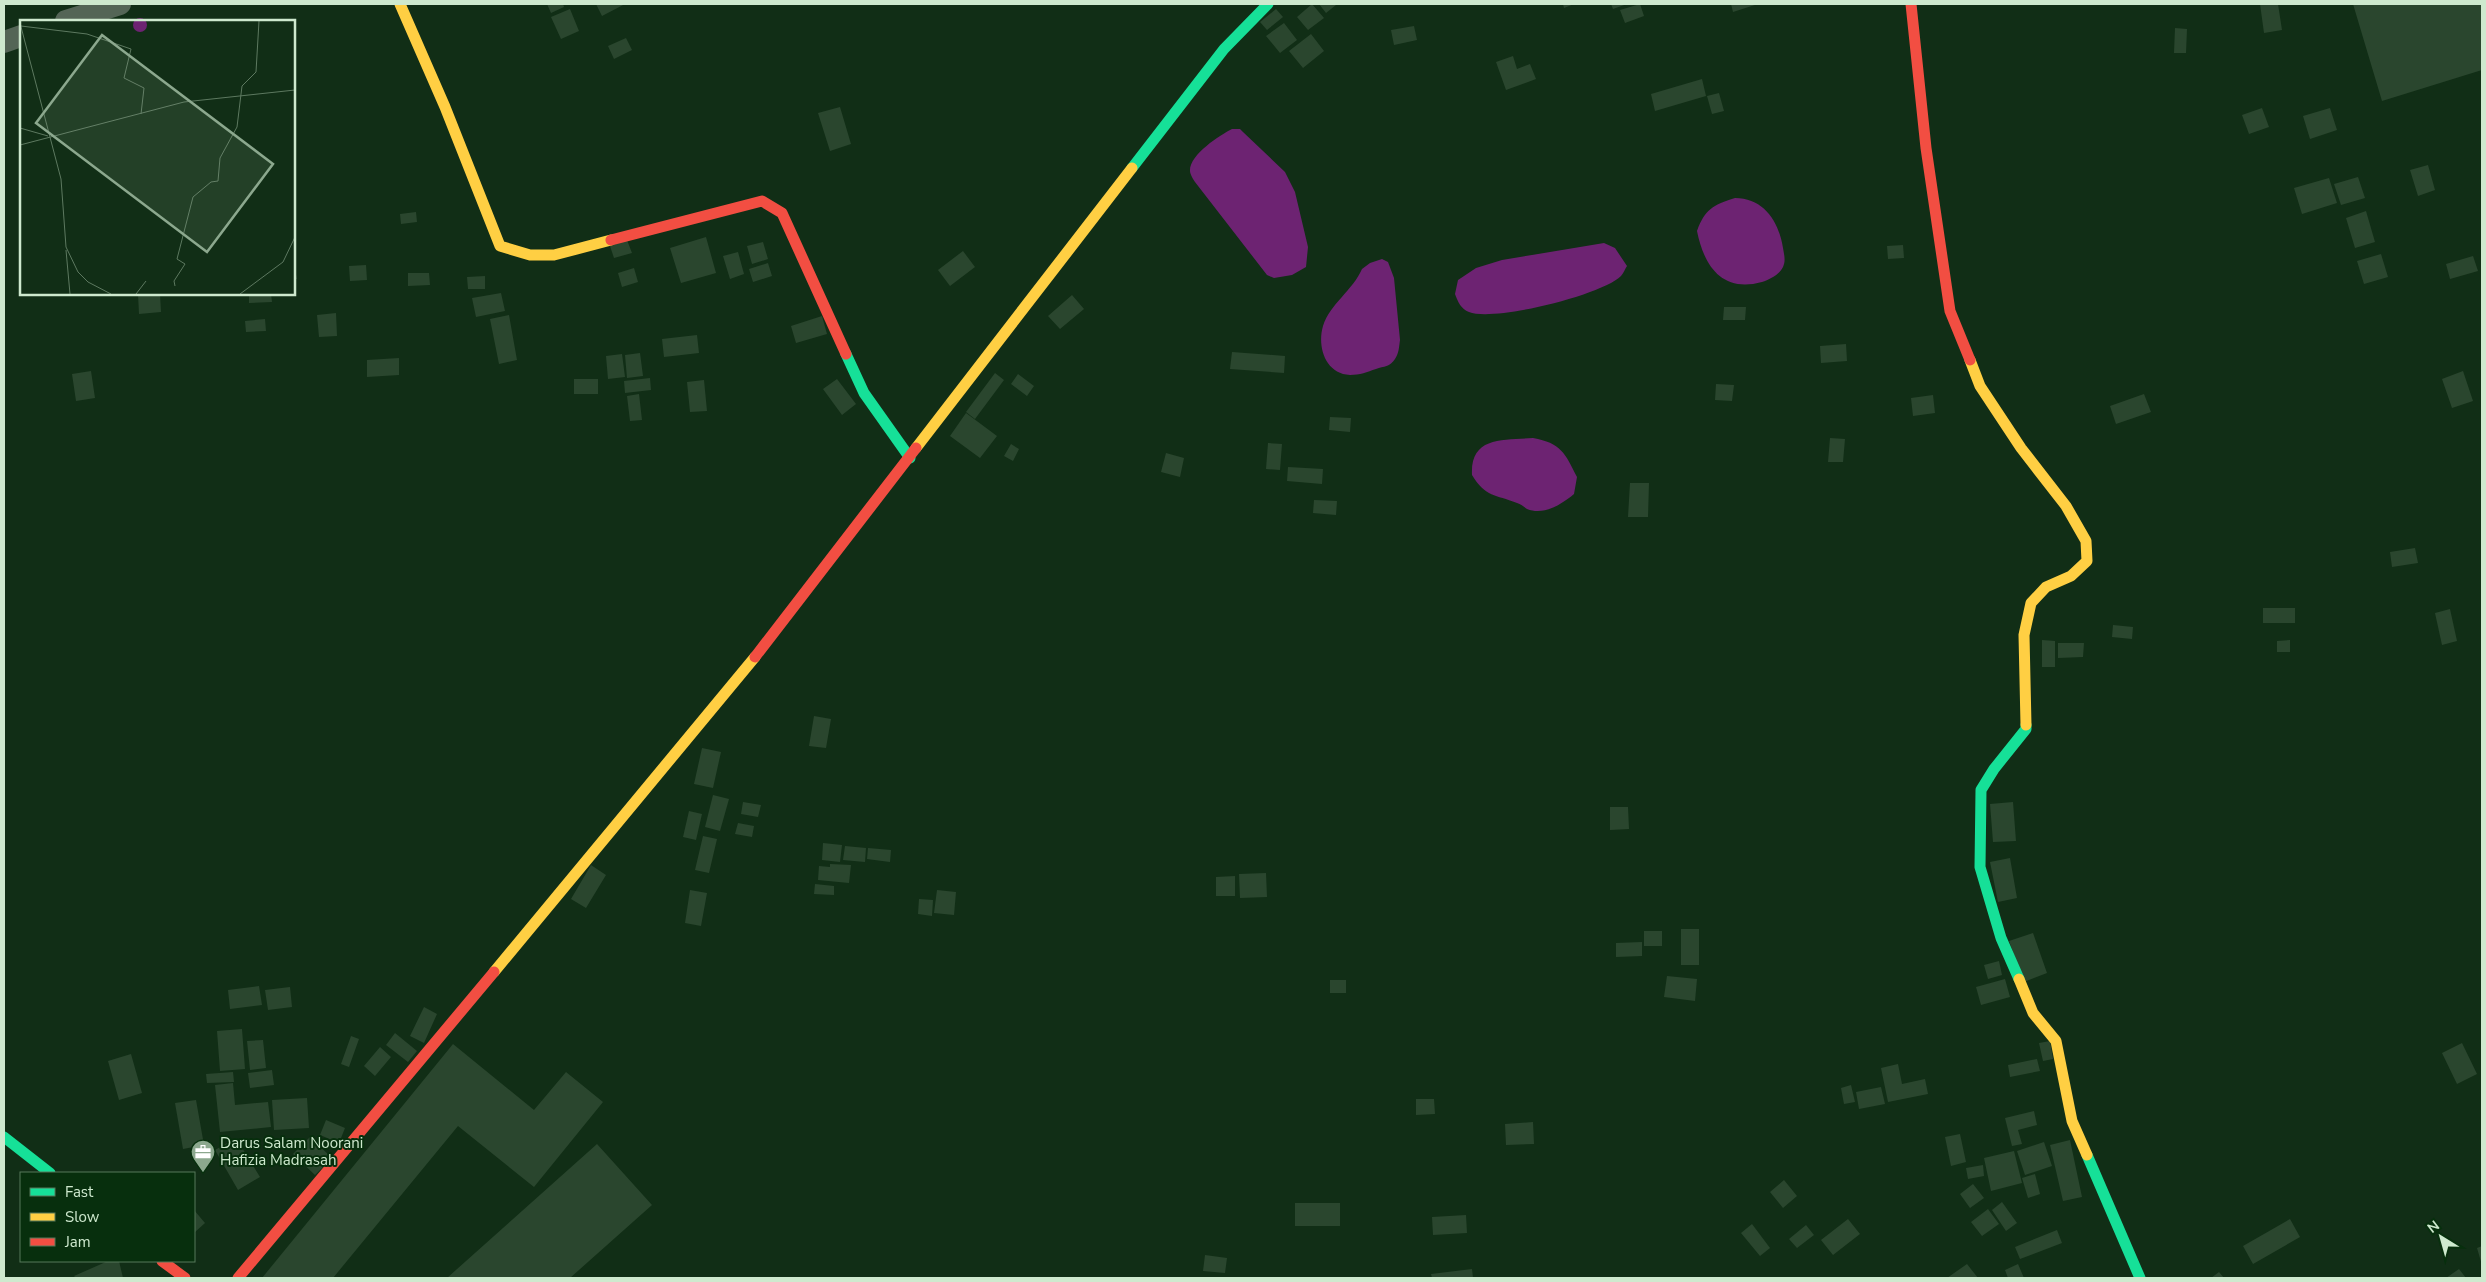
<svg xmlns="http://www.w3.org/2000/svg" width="2486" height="1282" font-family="'Nunito Sans',sans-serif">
  <rect width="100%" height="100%" fill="#112e16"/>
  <!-- water -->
  <path fill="#6d2372" d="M1232,129H1240L1243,132L1285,172L1295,192L1308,247L1306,267L1292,275L1274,278L1267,275L1195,182C1193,179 1190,174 1190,171C1189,155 1220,135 1232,129Z
    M1735,198C1764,198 1779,222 1783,248C1784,254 1786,261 1783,267C1779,275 1770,279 1762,282C1722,293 1704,266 1697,231C1705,209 1713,205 1735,198Z
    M1604,243L1615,248L1627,266C1625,269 1623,274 1621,276C1602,295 1494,322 1469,312C1461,309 1458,302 1455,294L1458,280L1476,268L1502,260Z
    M1382,259L1388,262L1394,278L1400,340C1399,347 1399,353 1395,359C1390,367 1384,366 1376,369C1367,372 1360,375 1350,375C1325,374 1317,346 1323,326C1330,304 1353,290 1362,269L1370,263Z
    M1533,438C1561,443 1565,453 1577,477L1574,494C1562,504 1544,516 1527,509C1524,507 1521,504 1517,503C1495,494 1486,498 1472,475C1470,436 1503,440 1533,438Z"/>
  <!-- building -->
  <path fill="#2a462e" d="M547,4H563L564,7L551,13Z
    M596,4H625L602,16Z
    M1312,4L1324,18L1308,30L1297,17Z
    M1319,4H1334L1336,5L1326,13Z
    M1563,4H1574L1564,8Z
    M1611,4H1627L1613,9Z
    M1640,4L1644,16L1625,23L1620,10Z
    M1731,4H1758L1733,12Z
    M2260,4H2278L2282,30L2264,33Z
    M2353,4H2482V70L2382,101Z
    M570,9L579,31L561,39L551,17Z
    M1276,9L1283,17L1267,30L1260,22Z
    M1284,23L1297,40L1280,53L1266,36Z
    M1414,26L1417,40L1394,45L1391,30Z
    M2175,28L2187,29L2186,53H2174Z
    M1311,34L1324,51L1303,68L1289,51Z
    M626,38L632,50L614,59L608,46Z
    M1513,56L1517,69L1530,64L1536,79L1506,90L1496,62Z
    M1702,79L1706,96L1655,111L1651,94Z
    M1719,93L1724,111L1712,114L1707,96Z
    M840,107L851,144L830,151L818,113Z
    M2262,108L2269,127L2249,134L2242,115Z
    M2330,108L2337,130L2310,139L2303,116Z
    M2428,165L2435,190L2418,196L2410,170Z
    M2358,177L2365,198L2341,205L2334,184Z
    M2329,178L2337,203L2302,214L2294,188Z
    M2366,211L2375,242L2355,248L2346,218Z
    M416,212L417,222L401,224L400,214Z
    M706,237L716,273L681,283L670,248Z
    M627,240L632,253L614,258L610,246Z
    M763,242L768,259L752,264L747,246Z
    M1903,245L1904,258L1888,259L1887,246Z
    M963,251L975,267L950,286L938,270Z
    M738,252L744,274L730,279L723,256Z
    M2381,254L2388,277L2364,284L2357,261Z
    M2473,256L2478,271L2450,279L2446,264Z
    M768,263L772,276L753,282L749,269Z
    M294,265L297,279H294Z
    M366,265L367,280L350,281L349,266Z
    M634,268L638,282L622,287L618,273Z
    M408,273H429L430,285L408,286Z
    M485,276V289H468L467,277Z
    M501,293L505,311L476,317L472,298Z
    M138,294H160L161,312L139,314Z
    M249,294H271L272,302L249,303Z
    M1072,295L1084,309L1060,329L1048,316Z
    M1724,307H1746L1745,320H1723Z
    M336,313L337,336L319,337L317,315Z
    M509,315L517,360L499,364L490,319Z
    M822,316L827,334L796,343L791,326Z
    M265,319L266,331L246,332L245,321Z
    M697,335L699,353L664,357L662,339Z
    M1846,344L1847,361L1821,363L1820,346Z
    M1232,352L1285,356L1284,373L1230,369Z
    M640,353L643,376L627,378L625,355Z
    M622,354L625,377L608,379L606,356Z
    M399,358V375L367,377V360Z
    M91,371L95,398L76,401L72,374Z
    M2463,371L2473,401L2452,408L2442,379Z
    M995,373L1004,380L975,419L966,412Z
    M1018,374L1034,386L1027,396L1011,384Z
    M650,378L651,390L625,393L624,381Z
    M574,379H598V394H574Z
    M837,379L856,404L842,415L823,389Z
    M704,380L707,411L690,412L687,382Z
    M1716,384L1734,385L1732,401L1715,400Z
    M639,394L642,420L630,421L627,396Z
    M2144,394L2151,412L2116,424L2110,406Z
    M1933,395L1935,413L1913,416L1911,398Z
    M966,413L997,436L980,458L950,436Z
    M1330,417L1351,418L1350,432L1329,430Z
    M1830,438L1845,439L1843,462H1828Z
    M1268,443L1282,444L1280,470L1266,469Z
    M1011,444L1019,449L1013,461L1004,456Z
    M1166,453L1184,458L1180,477L1161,472Z
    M1288,467L1323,469L1322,484L1287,481Z
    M1630,483H1649L1648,517H1628Z
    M1314,500L1337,501L1336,515L1313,513Z
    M2415,548L2418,563L2392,567L2390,552Z
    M2263,608H2295V623H2263Z
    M2450,609L2457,641L2442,645L2435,613Z
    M2113,625L2133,627L2132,639L2112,637Z
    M2042,640L2055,641V667H2042Z
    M2290,640V652H2277V641Z
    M2058,643H2084L2083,657L2058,658Z
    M814,716L831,719L826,748L809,746Z
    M702,748L721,752L713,788L694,784Z
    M713,795L729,799L720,831L705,827Z
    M743,802L761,805L758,817L741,814Z
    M2013,802L2016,841L1993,842L1990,804Z
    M1610,807H1628L1629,829L1610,830Z
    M689,811L702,814L696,840L683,837Z
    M738,823L754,826L752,837L735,834Z
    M703,836L717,839L709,873L695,870Z
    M823,843L842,845L840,862L822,860Z
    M845,846L866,848L865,862L843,860Z
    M868,848L891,850L890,862L867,859Z
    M2010,858L2017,898L1998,902L1990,862Z
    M830,864L851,865L849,883L818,880L819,866L830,867Z
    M591,865L606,875L586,908L571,899Z
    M1266,873L1267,897L1240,898L1239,874Z
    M1235,876V896H1216V877Z
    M815,884L834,886V895L814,894Z
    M690,890L707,893L701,926L685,923Z
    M937,890L956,892L954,915L934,913Z
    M919,899L933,900L932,916L918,914Z
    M1681,929H1699V965H1681Z
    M1644,931H1662V946H1644Z
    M2033,933L2047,973L2024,982L2009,941Z
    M1642,942V956L1616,957V943Z
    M1999,961L2002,975L1988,979L1984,965Z
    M1667,976L1697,979L1695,1001L1664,997Z
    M2005,979L2010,997L1981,1005L1976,987Z
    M1330,980H1346V993H1330Z
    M259,986L262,1005L230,1009L228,990Z
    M290,987L292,1007L268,1010L265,990Z
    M424,1007L437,1014L424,1043L410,1036Z
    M242,1029L245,1069L220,1071L217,1031Z
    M395,1033L417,1051L408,1062L386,1045Z
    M351,1036L359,1039L349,1067L341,1064Z
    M263,1040L266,1068L250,1070L247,1041Z
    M2050,1041L2053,1059L2043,1061L2039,1043Z
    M2462,1043L2477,1074L2457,1084L2442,1053Z
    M453,1044L534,1110L566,1072L603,1102L534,1187L458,1126L333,1278H262Z
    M380,1047L391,1057L375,1076L364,1066Z
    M131,1054L142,1093L119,1100L108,1061Z
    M2037,1059L2040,1071L2010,1077L2008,1065Z
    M1898,1064L1902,1084L1925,1079L1928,1094L1888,1102L1881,1068Z
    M272,1070L274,1085L250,1088L248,1073Z
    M233,1072L234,1082L207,1083L206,1074Z
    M233,1083L235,1105L268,1102L271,1127L220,1132L215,1085Z
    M1851,1085L1855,1102L1844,1104L1841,1088Z
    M1881,1087L1885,1104L1859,1109L1856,1092Z
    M307,1098L309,1128L274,1130L272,1100Z
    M1416,1099H1434L1435,1114L1416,1115Z
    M196,1100L204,1145L183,1149L175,1103Z
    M2034,1111L2037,1125L2018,1130L2022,1144L2012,1146L2005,1118Z
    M326,1120L345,1128L339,1143L320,1135Z
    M1533,1122L1534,1144L1506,1145L1505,1124Z
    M1960,1134L1966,1162L1951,1166L1945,1137Z
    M310,1137L332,1158L315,1175L293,1154Z
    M236,1138L260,1177L238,1190L215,1150Z
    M2070,1140L2082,1197L2063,1201L2050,1145Z
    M2044,1142L2052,1166L2025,1175L2017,1151Z
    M597,1144L652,1205L570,1278H447Z
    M2014,1151L2022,1183L1991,1191L1984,1158Z
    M1983,1165L1984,1176L1968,1179L1966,1168Z
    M2035,1174L2040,1194L2028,1198L2022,1178Z
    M1784,1180L1797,1196L1783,1208L1770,1192Z
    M1973,1184L1984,1198L1970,1208L1960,1194Z
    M2002,1202L2017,1223L2006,1231L1992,1210Z
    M1295,1203H1340V1226H1295Z
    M1988,1209L1999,1224L1982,1236L1971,1222Z
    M194,1210L205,1223L194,1233Z
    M1466,1215L1467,1233L1433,1235L1432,1217Z
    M1848,1219L1860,1234L1833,1255L1821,1240Z
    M2290,1219L2300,1237L2253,1264L2243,1246Z
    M1752,1224L1770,1248L1760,1256L1741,1233Z
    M1806,1225L1814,1235L1797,1248L1789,1239Z
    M2057,1230L2062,1243L2020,1259L2015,1247Z
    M2482,1246V1265L2477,1248Z
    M1205,1255L1227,1258L1225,1273L1203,1271Z
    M108,1261H119L123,1278H76L74,1276Z
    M1967,1264L1978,1278H1947Z
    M2018,1264L2024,1278H2008L2005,1270Z
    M1472,1269L1473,1278H1432L1431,1274Z
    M2459,1269L2466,1278H2446Z
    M2219,1272L2224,1278H2211Z"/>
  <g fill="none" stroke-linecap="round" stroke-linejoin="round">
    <!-- street -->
    <path stroke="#546556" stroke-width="22" d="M66,21L120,4
      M4,42L21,36"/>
    <!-- fast -->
    <path stroke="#16e098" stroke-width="11" d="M1132,168L1224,49L1268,4
      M846,354L864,393L910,458
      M2019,979L2001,938L1980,867L1981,790L1994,769L2026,729V725
      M4,1137L50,1173
      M2087,1155L2140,1278"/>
    <!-- slow -->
    <path stroke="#ffcf43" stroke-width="11" d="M400,4L445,107L500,246L530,255H554L611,240
      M1970,360L1980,386L2021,448L2066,506L2086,541L2087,561L2071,576L2046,587L2031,603L2024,635L2026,725
      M916,448L1132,168
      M494,972L755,657
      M2019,979L2033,1013L2056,1041L2072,1121L2087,1155"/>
    <!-- jam -->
    <path stroke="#f24e42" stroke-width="11" d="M1911,4L1926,148L1950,311L1970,360
      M611,240L762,201L782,213L846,354
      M755,657L916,448
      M162,1261L185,1278
      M238,1278L494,972"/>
  </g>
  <!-- icons -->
  <defs>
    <symbol id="office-pin" viewBox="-11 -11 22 30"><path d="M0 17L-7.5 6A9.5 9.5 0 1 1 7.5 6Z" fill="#8ca88e" stroke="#072f0d"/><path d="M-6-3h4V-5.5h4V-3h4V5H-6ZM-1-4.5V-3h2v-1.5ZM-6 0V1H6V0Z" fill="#fff"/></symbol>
  </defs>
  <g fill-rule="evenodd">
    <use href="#office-pin" x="189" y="1138" width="28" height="38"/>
  </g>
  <g text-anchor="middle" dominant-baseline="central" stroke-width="4" stroke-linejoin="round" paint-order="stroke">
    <!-- poi labels -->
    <g font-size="15" fill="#cee9ce" stroke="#072f0d" text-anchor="start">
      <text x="220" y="1143">Darus Salam Noorani<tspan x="220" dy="17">Hafizia Madrasah</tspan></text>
    </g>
  </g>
  <!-- overview -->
  <g transform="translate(20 20)">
    <rect width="275" height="275" fill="#112e16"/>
    <path d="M113 5a7 7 0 1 1 14 0a7 7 0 1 1-14 0Z" fill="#6d2372"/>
    <path fill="none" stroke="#5d7960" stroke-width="1" d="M0,3L41,159L46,227L58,252L68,262L91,274M1,6L67,14L111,29L104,58L124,68L121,94M0,108L28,116M0,125L164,82L275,70M46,230L50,274M155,266L154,261L165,244L157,239L173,177L191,162L198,161L200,138L217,107L222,66L236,52L239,1M116,274L126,261M220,274L263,242L275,217"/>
    <path fill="#8ca88e" fill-opacity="0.15" stroke="#8ca88e" stroke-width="2.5" d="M82,15L253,144L187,232L16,103Z"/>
    <rect width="275" height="275" fill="none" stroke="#cee9ce" stroke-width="2.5"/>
  </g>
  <!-- border -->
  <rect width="2486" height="1282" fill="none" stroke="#cee9ce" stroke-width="10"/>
  <!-- legend -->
  <rect x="20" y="1172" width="175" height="90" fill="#072f0d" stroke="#57795a"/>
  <rect x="30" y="1188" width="25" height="8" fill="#16e098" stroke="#57795a"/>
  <text x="65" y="1197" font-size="15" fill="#cee9ce">Fast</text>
  <rect x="30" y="1213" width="25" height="8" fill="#ffcf43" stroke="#57795a"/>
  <text x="65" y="1222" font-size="15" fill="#cee9ce">Slow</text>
  <rect x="30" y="1238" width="25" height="8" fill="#f24e42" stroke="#57795a"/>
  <text x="65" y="1247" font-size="15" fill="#cee9ce">Jam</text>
  <!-- north arrow -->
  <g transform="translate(2441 1237) rotate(323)" stroke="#072f0d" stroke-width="4" paint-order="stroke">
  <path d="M0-4L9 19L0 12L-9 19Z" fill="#cee9ce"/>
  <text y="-8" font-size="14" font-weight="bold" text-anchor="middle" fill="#cee9ce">N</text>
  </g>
</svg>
